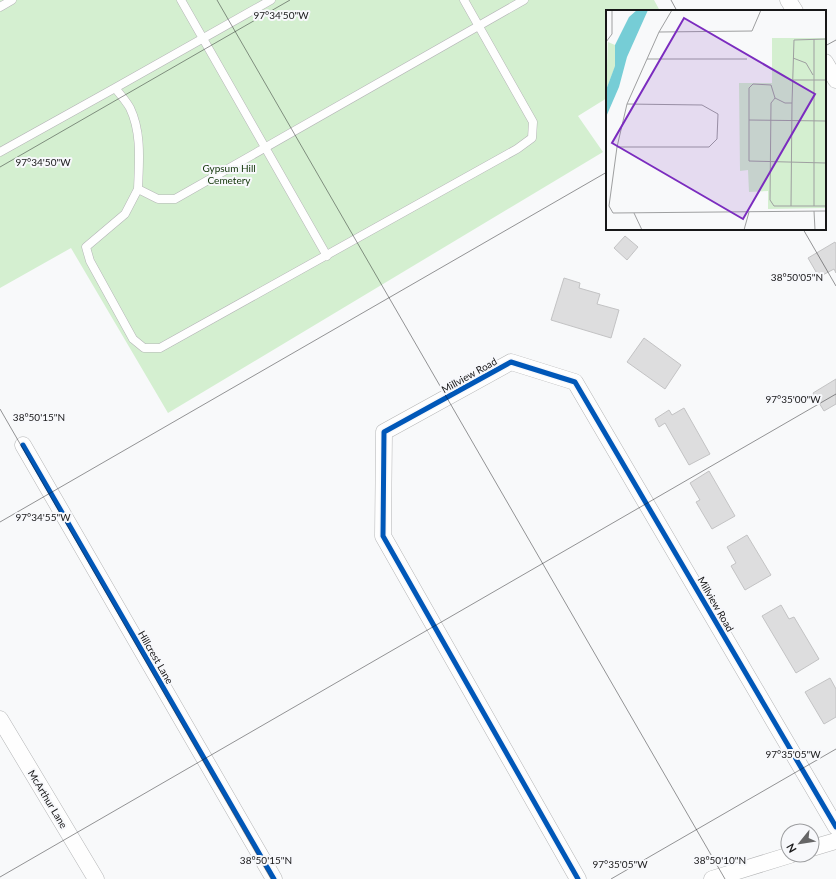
<svg xmlns="http://www.w3.org/2000/svg" width="836" height="879" font-family="Lato,sans-serif">
  <rect width="100%" height="100%" fill="#f8f9fa"/>
  <!-- green -->
  <path fill="#d4efd0" d="M0,0H654L660,11H607V98L578,116L603,152L168,413L71,248L0,288Z"/>
  <!-- building -->
  <path fill="#ddddde" stroke="#c3c3c4" d="M625,236L638,247L627,260L614,248Z
    M835,242L836,244V273L834,269L819,277L808,258Z
    M564,278L580,283L579,288L600,294L597,304L619,310L611,338L551,320Z
    M644,338L681,365L665,389L627,362Z
    M836,379V404L824,411L813,393Z
    M684,408L710,454L689,465L665,423L659,427L655,419L669,410L672,415Z
    M709,471L735,516L712,529L696,502L700,500L690,483Z
    M747,535L771,575L745,590L731,566L736,563L727,547Z
    M781,605L789,619L794,617L819,659L796,673L762,616Z
    M830,678L836,689V717L824,724L805,692Z"/>
  <g fill="none" stroke-linecap="round" stroke-linejoin="round">
    <defs>
      <path id="lane" d="M181,0L327,256
        M0,7L12,0
        M115,88L271,0
        M0,152L115,88C120,94 126,101 130,108C142,133 139,162 138,189L158,199H175L524,0
        M138,189L125,214L86,247L90,261L133,339L144,348H160L517,149L532,138L533,122L464,0"/>
      <path id="street" d="M788,0L795,11
        M825,62L836,80
        M23,445L274,879
        M0,719L96,879
        M812,848L836,841
        M578,879L383,536L384,432L511,362L575,382L836,827
        M712,879L790,855"/>
    </defs>
    <!-- lane casing -->
    <use href="#lane" stroke="#b4b5b6" stroke-width="9"/>
    <!-- street casing -->
    <use href="#street" stroke="#b4b5b6" stroke-width="17"/>
    <!-- lane -->
    <use href="#lane" stroke="#fefefe" stroke-width="8"/>
    <!-- street -->
    <use href="#street" stroke="#fefefe" stroke-width="16"/>
    <defs>
      <path id="cycleway" d="M23,445L274,879
        M578,879L383,536L384,432L511,362L575,382L836,827"/>
    </defs>
    <!-- cycleway casing -->
    <use href="#cycleway" stroke="#f7f8fb" stroke-width="8"/>
    <!-- cycleway -->
    <use href="#cycleway" stroke="#0057b8" stroke-width="5"/>
  </g>
  <!-- ticks -->
  <path fill="none" stroke="#171718" stroke-width="1" stroke-opacity="0.45" d="M217,0L725,879M671,0L677,11M825,46L836,40M0,167L290,0M803,229L836,286M0,409L271,879M0,522L607,172M0,877L836,394M611,879L836,749"/>
  <g text-anchor="middle" dominant-baseline="central" stroke-width="4" stroke-linejoin="round" paint-order="stroke">
    <!-- park labels -->
    <g font-size="10" fill="#103407" stroke="#f7f8fb">
      <text x="229" y="168">Gypsum Hill<tspan x="229" dy="12">Cemetery</tspan></text>
    </g>
    <!-- street labels -->
    <g font-size="10" fill="#171718" stroke="#f7f8fb">
      <text transform="translate(469 375) rotate(-29)">Millview Road</text>
      <text transform="translate(716 604) rotate(60)">Millview Road</text>
      <text transform="translate(156 657) rotate(60)">Hillcrest Lane</text>
      <text transform="translate(48 799) rotate(59)">McArthur Lane</text>
    </g>
  </g>
  <!-- overview -->
  <g transform="translate(606 10)">
    <rect width="220" height="220" fill="#f8f9fa"/>
    <path d="M166,28H220V198L162,199V181L143,182L142,160L134,161L133,73H166ZM2,32L9,35L10,43L9,57L0,80Z" fill="#d4efd0"/>
    <path d="M31,0H42L21,47L13,77L0,107V80L9,56V35L23,7Z" fill="#76cdd6"/>
    <path fill="none" stroke="#9e9fa0" stroke-width="1" d="M66,0L53,22L21,94L11,137L3,196L7,203L220,201M53,22L146,21L155,0M220,29L188,30L186,93H179L169,88L165,93L164,190L168,196H220M0,32L6,24V0M187,48L200,53L207,65M41,49H141M187,70H220M169,88L165,75L147,74L143,78V151L220,153M143,110L220,111M11,137H103L111,129L112,104L96,95L21,94M185,196L186,93M208,196V29M208,201L209,220M28,203L36,220M138,220L143,202"/>
    <path fill="#7b2cbf" fill-opacity="0.15" stroke="#7b2cbf" stroke-width="2" d="M78,8L209,84L137,209L6,133Z"/>
    <rect width="220" height="220" fill="none" stroke="#171718" stroke-width="2"/>
  </g>
  <g font-size="10" text-anchor="middle" fill="#171718" stroke="#f7f8fb" stroke-width="4" stroke-linejoin="round" paint-order="stroke">
    <text x="281" y="19">97°34'50"W</text>
    <text x="43" y="166">97°34'50"W</text>
    <text x="797" y="281">38°50'05"N</text>
    <text x="793" y="403">97°35'00"W</text>
    <text x="39" y="421">38°50'15"N</text>
    <text x="43" y="521">97°34'55"W</text>
    <text x="793" y="758">97°35'05"W</text>
    <text x="266" y="864">38°50'15"N</text>
    <text x="720" y="864">38°50'10"N</text>
    <text x="620" y="868">97°35'05"W</text>
  </g>
  <!-- north arrow -->
  <g transform="translate(800 843) rotate(240)"><circle r="19" fill="#f7f8fb" stroke="#9d9ea0"/>
  <path d="M0-3L7 15L0 10L-7 15Z" fill="#666667"/>
  <text y="-6" font-size="11" font-weight="bold" text-anchor="middle" fill="#171718">N</text>
  </g>
</svg>
